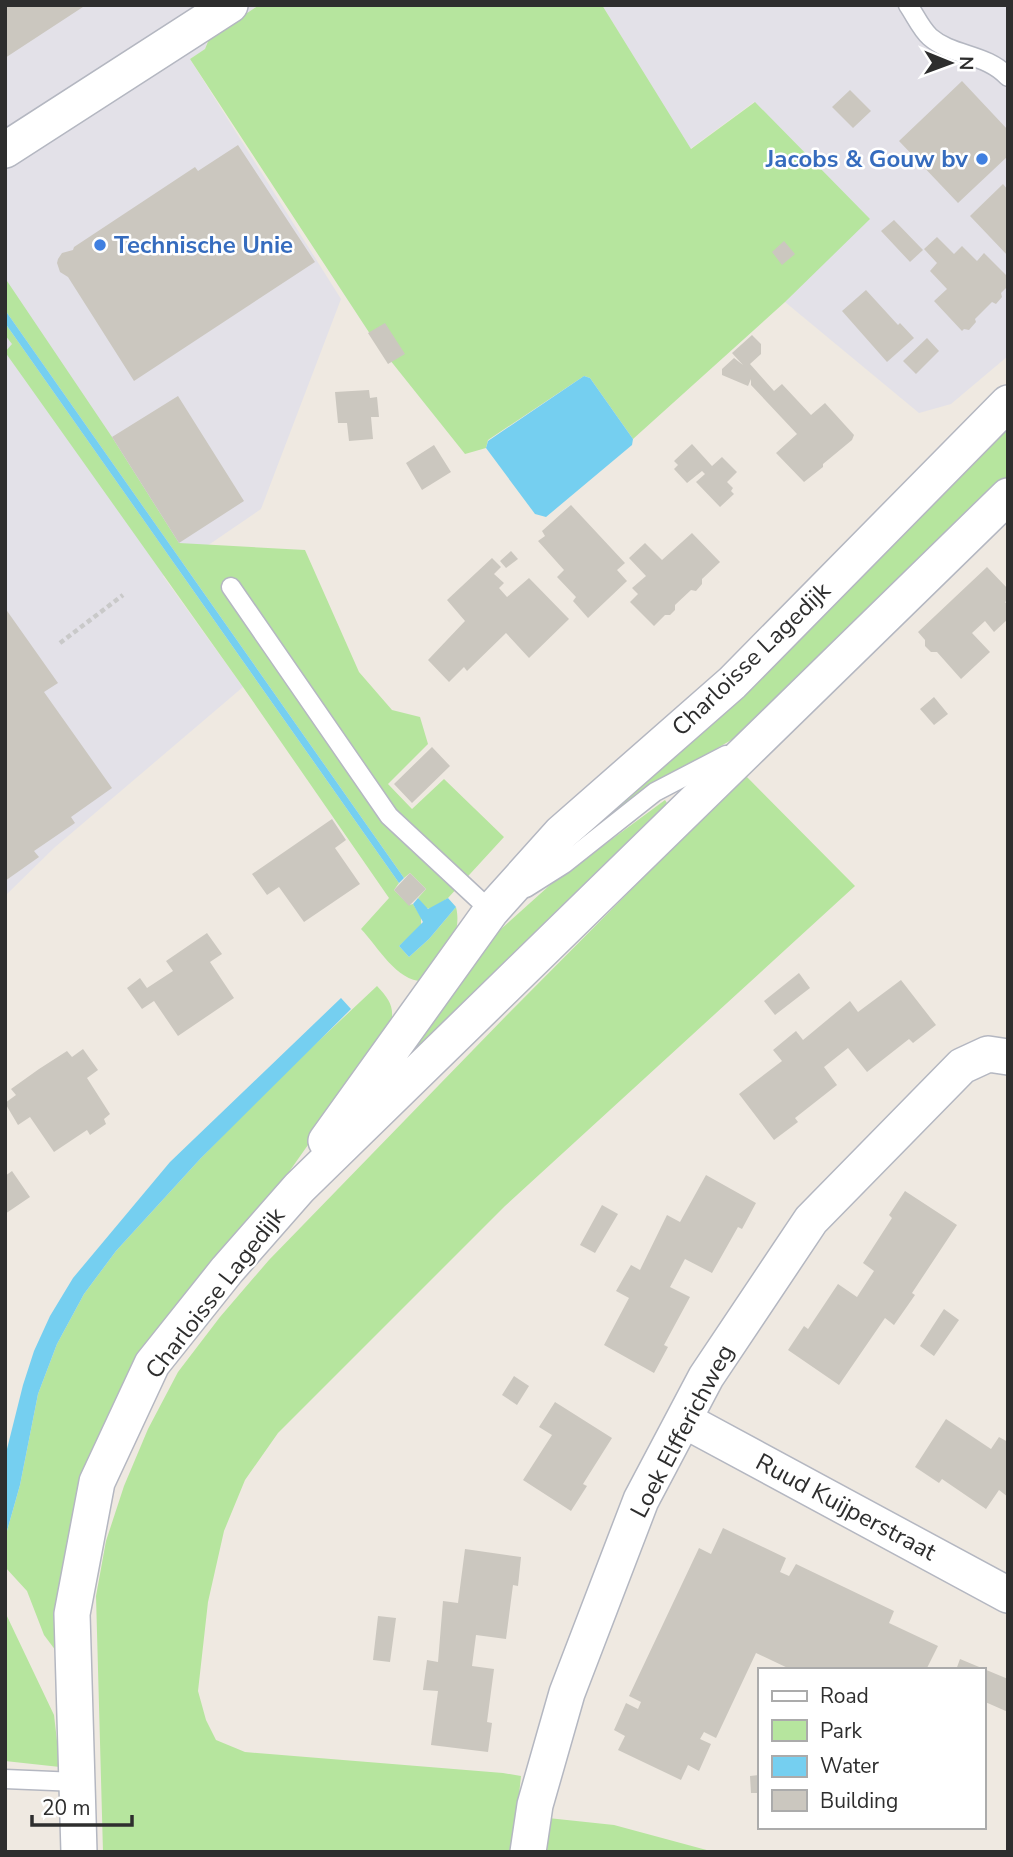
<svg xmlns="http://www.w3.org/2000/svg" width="1013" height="1857" font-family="'Nunito Sans',sans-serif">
  <rect width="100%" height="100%" fill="#efe9e1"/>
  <!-- industrial -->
  <path fill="#e3e1e8" d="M5,5H259L208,39L205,49L190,59L341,299L261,509L163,576L243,687L54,848L5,896Z
    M602,5H1008V356L951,404L919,413L785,302L869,219L754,102L690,149Z"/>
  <!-- green -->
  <path fill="#b6e59e" d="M259,5H602L691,149L755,102L870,219L785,302L633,439L590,378L584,376L488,440L486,448L465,454L374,340L190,59L205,49L209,39Z
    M5,278L112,437L179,543L305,550L359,672L392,710L420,717L428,744L388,784L412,809L444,779L504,837L448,898L431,909L425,908L418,898L426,889L410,873L404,878L5,310Z
    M5,323L399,883L394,890L409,905L413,904L421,917V926L399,946L409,957L429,939L456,907C463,935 443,960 426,981C398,984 379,948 361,929L389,898L243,687L5,352L12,344L5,335Z
    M1008,423V476L764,712L733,739L645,790L565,850Z
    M745,775L855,886L505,1206L278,1433L245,1480L224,1531L208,1602L198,1691L206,1720L216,1740L245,1752L503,1773L521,1776L513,1852H103L96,1596L106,1541L124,1486L148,1429L178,1372L220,1317L269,1260L506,1016Z
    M665,800L669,806L349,1123L491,938L550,885Z
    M377,986C391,1001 396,1009 389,1030L272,1196L134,1372L62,1659L44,1635L27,1591L5,1567V1538L20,1485L38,1394L57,1344L84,1294L116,1251L201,1158L276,1081Z
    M5,1612L54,1715L60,1767L5,1761Z
    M548,1818L614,1825L714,1852H547Z"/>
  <!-- water -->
  <path fill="#75cff0" d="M5,310L404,878L399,883L5,323Z
    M584,376L590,378L633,439L632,445L546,517L535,514L486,448L488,441Z
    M418,898L428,909L448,898L456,907L429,939L409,957L399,946L423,922L413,904Z
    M341,998L351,1009L201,1158L116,1251L84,1294L57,1344L38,1394L20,1485L5,1538V1457L23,1385L34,1351L50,1316L73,1278L170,1162Z"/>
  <!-- building -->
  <path fill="#cbc7bf" d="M5,5H86L5,58Z
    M962,81L1008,130V156L958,203L899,141Z
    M850,90L871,111L853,128L832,107Z
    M238,145L315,262L134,381L68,277L60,272L57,263L58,259L62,253L73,250L74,247L195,167L198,171Z
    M1003,184L1008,190V256L970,216Z
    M894,220L923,250L910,262L881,231Z
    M937,237L954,254L962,246L977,261L984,253L1008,277V286L1001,293L1002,297L996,304L992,302L975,319L976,322L969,330L964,329L962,331L934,301L947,289L930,271L937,263L924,249Z
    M784,241L795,254L782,265L772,252Z
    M866,290L898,325L900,323L914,338L887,362L842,311Z
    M385,323L405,354L388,364L368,333Z
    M752,335L761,344V354L750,364L774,391L782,384L811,415L825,403L854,435L852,440L823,464V467L804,482L776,453L797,434L751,385V379L748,386L722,375V369L734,358L743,365L732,353Z
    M927,338L939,351L916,374L903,361Z
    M369,390L370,398L377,397L379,417H371L373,439L349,441L347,423H338L335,392Z
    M178,396L244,501L179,543L112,437Z
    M692,444L712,466L722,457L737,472L727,482L733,488L731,491L734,494L720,507L696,482L705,474L702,471L687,483L674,469L678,465L674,461Z
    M434,445L451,472L422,490L406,463Z
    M571,505L625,563L617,570L627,581L588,618L573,601L576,597L557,577L564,570L538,541L545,536L542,531Z
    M692,533L720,562L702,579V584L696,591L691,590L675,605V610L670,615H665L654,626L630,602L638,594L632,588L646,576L629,558L645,543L662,560Z
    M511,551L518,559L506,568L500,561Z
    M492,558L501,567L494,574L504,583L499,588L507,597L529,578L569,619L529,658L506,633L467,671L464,667L449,682L428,660L465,621L447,600Z
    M987,567L1008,589V600L1005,602L1008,605V619L994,632L985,621L972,633L990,652L961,679L937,652H931L925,646V640L918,632Z
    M5,608L58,683L44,692L112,788L71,817L75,823L34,851L39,857L5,881Z
    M934,697L948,714L934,725L920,709Z
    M432,747L450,766L412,803L394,784Z
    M332,819L346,840L335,848L360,884L304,922L279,887L267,895L252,874Z
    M410,873L426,889L409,906L394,890Z
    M207,933L222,954L210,962L234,998L178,1036L154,1001L142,1009L127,988L140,978L147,988L173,971L166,961Z
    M799,973L810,988L775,1015L764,1001Z
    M901,980L936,1025L913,1043L909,1039L867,1072L848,1048L824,1067L837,1085L795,1118L798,1122L774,1140L739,1094L782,1061L773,1050L796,1031L803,1040L850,1001L858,1012Z
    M83,1049L98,1070L87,1078L110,1114L104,1119L106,1124L90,1135L87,1130L54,1152L30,1117L18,1125L5,1103L16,1095L11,1089L39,1069L67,1051L72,1057Z
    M12,1171L30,1197L5,1214V1176Z
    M706,1175L756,1203L742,1229L738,1227L712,1273L685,1259L670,1287L690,1297L664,1345L668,1347L654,1373L604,1345L629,1298L616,1291L631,1265L640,1270L667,1215L680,1222Z
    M905,1191L957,1225L912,1293L915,1295L894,1325L885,1318L839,1385L788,1350L804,1326L808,1329L838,1284L857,1297L874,1271L863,1263L892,1218L889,1215Z
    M602,1205L618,1214L595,1253L580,1245Z
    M944,1309L959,1320L934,1356L920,1346Z
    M514,1376L529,1386L517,1405L502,1395Z
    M555,1402L612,1438L583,1484L587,1486L571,1511L523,1480L552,1435L539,1427Z
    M946,1419L991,1449L999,1437L1008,1442V1497L999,1490L986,1509L942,1479L939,1483L915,1467Z
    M723,1528L786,1558L780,1572L789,1576L796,1564L894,1611L889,1623L938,1646L926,1670H792L756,1653L716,1738L704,1732L700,1739L711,1744L699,1771L688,1765L681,1780L618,1750L625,1736L614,1730L626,1703L638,1709L641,1702L629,1696L699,1548L711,1554Z
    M465,1549L521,1557L518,1586L513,1585L506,1639L476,1635L472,1666L494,1669L487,1722L492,1723L488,1752L431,1745L438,1691L423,1690L427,1660L438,1662L443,1601L458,1603Z
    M378,1616L396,1618L390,1662L373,1660Z
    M960,1659L1008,1679V1712L983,1701V1670H956Z
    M759,1775V1793H751L750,1776Z"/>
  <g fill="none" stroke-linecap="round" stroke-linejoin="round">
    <defs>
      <path id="service" d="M908,5C915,15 921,29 930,37C953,57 986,53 1008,77
        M231,587L389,816L491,911L497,907
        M526,888L564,864L655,792L726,755
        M5,1779L77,1782"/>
      <path id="minor" d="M5,150L230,5
        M326,1141L491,911L561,833L732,683L1008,403
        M684,1420L1008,1595
        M79,1852L72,1614L97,1482L152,1364L227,1270L299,1188L1008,496
        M528,1852L535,1805L567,1693L641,1500L706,1377L811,1220L962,1066L988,1054L1008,1057"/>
    </defs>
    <!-- service casing -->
    <use href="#service" stroke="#b4b7c1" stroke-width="21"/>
    <!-- minor casing -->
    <use href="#minor" stroke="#b4b7c1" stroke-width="38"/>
    <!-- path -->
    <path stroke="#c9c9c9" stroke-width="4.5" stroke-dasharray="5 3.5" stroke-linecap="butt" d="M60,643L123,595"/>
    <!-- service -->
    <use href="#service" stroke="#fff" stroke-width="18"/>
    <!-- minor -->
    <use href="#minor" stroke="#fff" stroke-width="35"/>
  </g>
  <!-- markers -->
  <g fill="#3f7fe0" stroke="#fff" stroke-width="2.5">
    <circle cx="982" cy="159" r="7"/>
    <circle cx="100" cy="245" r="7"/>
  </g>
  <g text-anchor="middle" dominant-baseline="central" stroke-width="5" stroke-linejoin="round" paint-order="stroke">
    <!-- shop labels -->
    <g font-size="24" font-weight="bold" fill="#366cbe" stroke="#fff" text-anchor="end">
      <text x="968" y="159">Jacobs &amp; Gouw bv</text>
      <text x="114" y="245" text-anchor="start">Technische Unie</text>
    </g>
    <!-- street labels -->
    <g font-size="24" fill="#2e2e2e" stroke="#fff">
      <text transform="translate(751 659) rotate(-44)">Charloisse Lagedijk</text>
      <text transform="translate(215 1293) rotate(-52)">Charloisse Lagedijk</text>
      <text transform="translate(682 1431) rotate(-62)">Loek Elfferichweg</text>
      <text transform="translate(846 1507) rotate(28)">Ruud Kuijperstraat</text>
    </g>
  </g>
  <!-- border -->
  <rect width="1013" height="1857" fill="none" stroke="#2e2e2e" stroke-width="14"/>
  <!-- legend -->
  <rect x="758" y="1668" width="228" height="161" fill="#ffffff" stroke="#ababab" stroke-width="2"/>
  <rect x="772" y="1691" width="35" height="10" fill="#ffffff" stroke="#ababab" stroke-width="2"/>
  <text x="820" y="1703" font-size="21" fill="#2e2e2e">Road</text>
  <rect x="772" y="1720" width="35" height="21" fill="#b6e59e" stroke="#ababab" stroke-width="2"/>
  <text x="820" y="1738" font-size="21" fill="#2e2e2e">Park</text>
  <rect x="772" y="1756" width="35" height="21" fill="#75cff0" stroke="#ababab" stroke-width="2"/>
  <text x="820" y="1773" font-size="21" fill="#2e2e2e">Water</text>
  <rect x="772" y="1790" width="35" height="21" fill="#cbc7bf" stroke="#ababab" stroke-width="2"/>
  <text x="820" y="1808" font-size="21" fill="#2e2e2e">Building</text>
  <!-- north arrow -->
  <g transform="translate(950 63) rotate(91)" stroke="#ffffff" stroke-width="5" paint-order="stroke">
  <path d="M0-5L12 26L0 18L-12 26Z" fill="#2e2e2e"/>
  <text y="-10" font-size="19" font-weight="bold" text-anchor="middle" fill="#2e2e2e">N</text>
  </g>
  <!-- scale -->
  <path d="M32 1815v10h100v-10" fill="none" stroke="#2e2e2e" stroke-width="3.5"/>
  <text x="42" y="1815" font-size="21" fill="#2e2e2e" stroke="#ffffff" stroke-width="5" paint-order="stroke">20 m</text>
</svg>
